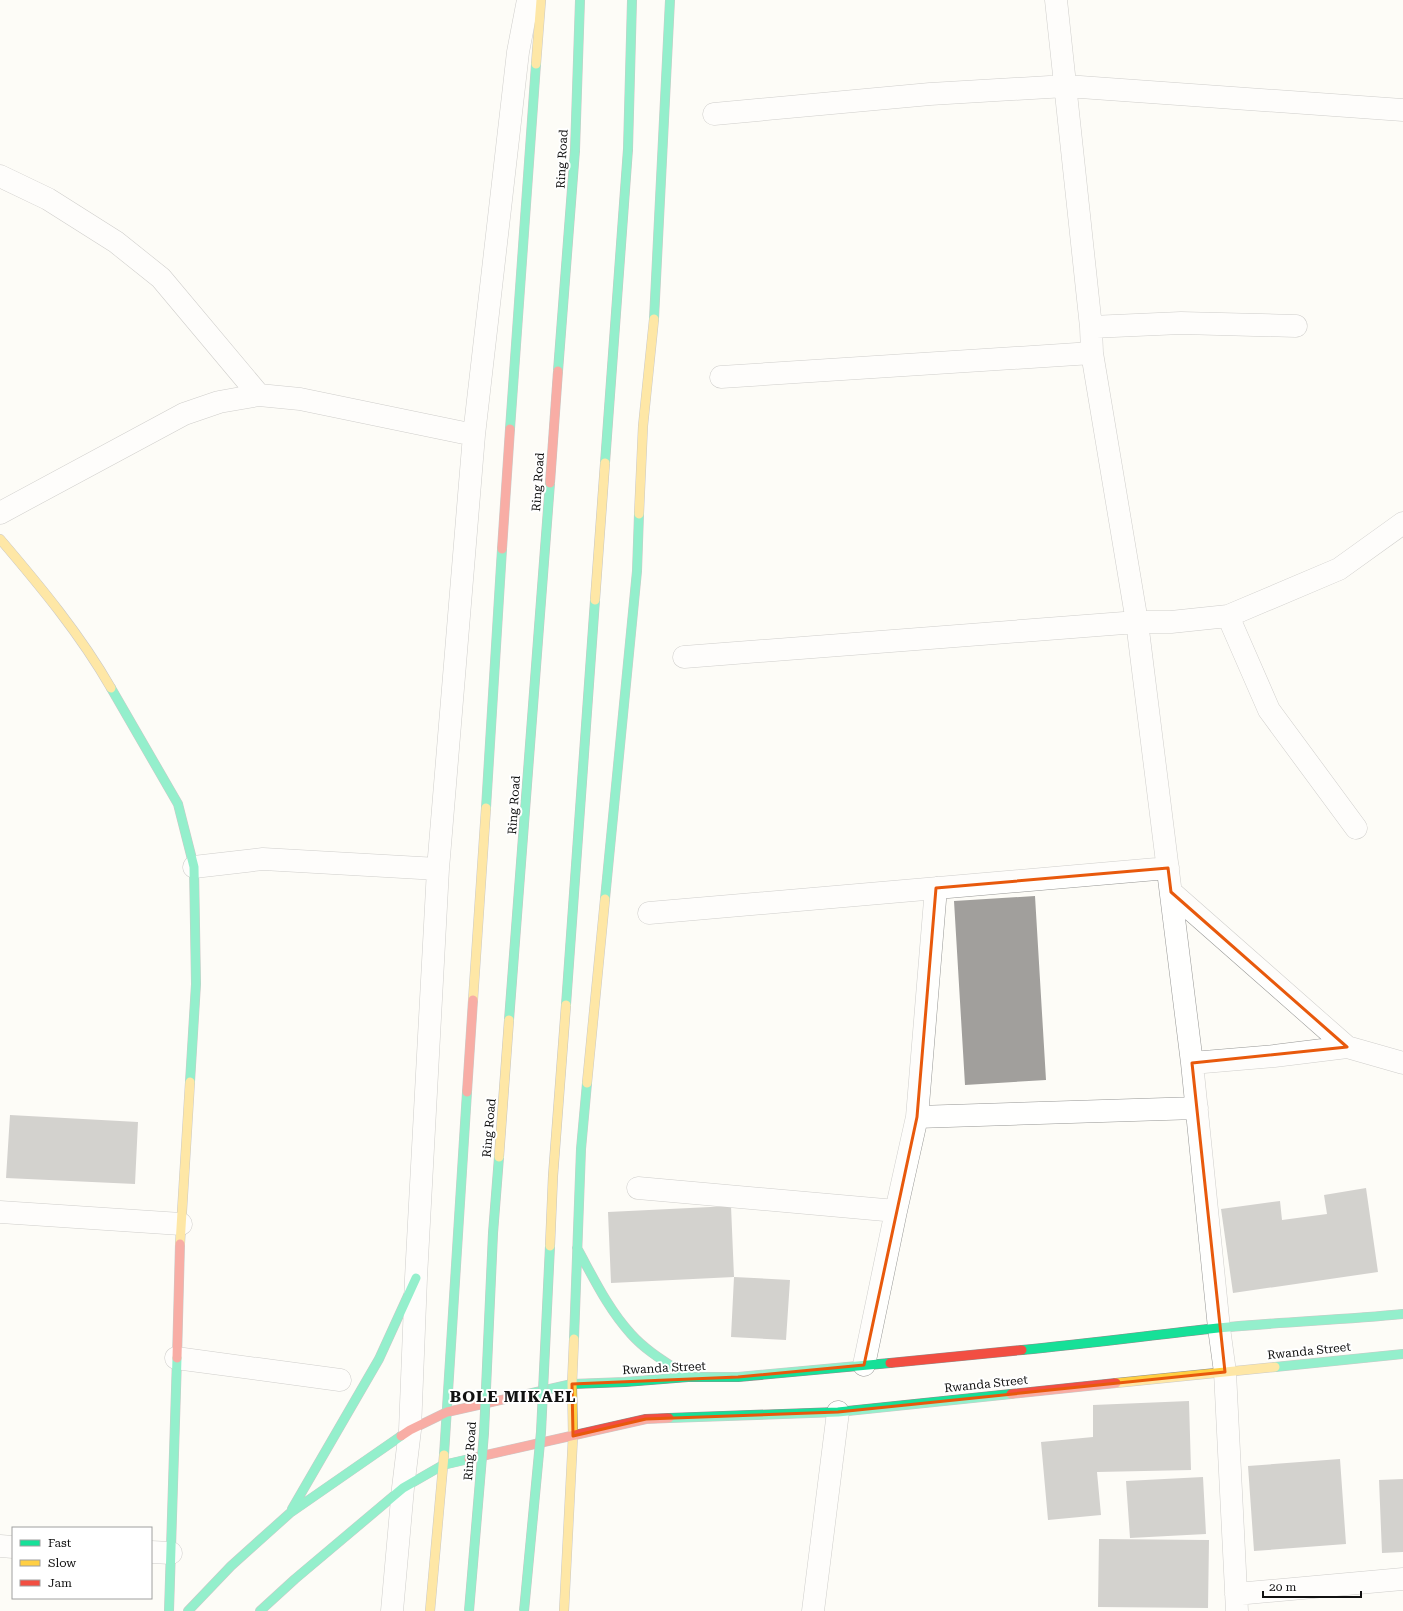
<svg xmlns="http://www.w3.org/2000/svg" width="1403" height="1611" font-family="'Roboto Serif',serif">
  <rect width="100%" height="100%" fill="#fdfcf7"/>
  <!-- building -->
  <path fill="#a19f9c" d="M1035,896L1046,1080L965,1085L954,901Z
    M10,1115L138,1122L135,1184L6,1178Z
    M1366,1188L1378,1272L1233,1293L1221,1209L1280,1201L1282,1220L1327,1214L1324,1195Z
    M731,1206L734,1277L611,1283L608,1212Z
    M734,1277L790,1280L786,1340L731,1337Z
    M1189,1401L1191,1470L1097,1472L1101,1515L1048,1520L1041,1442L1093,1437V1405Z
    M1340,1459L1346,1544L1254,1551L1248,1466Z
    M1203,1477L1206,1534L1130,1538L1126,1481Z
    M1403,1479V1552L1382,1553L1379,1480Z
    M1099,1539L1209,1540L1208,1608L1098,1607Z"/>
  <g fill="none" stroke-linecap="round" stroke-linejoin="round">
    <defs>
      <path id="street" d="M1056,0L1091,327L1092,353L1137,622L1192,1063L1219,1328L1225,1372L1237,1611
        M714,114L930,94L1066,86L1403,110
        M0,176L48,199L116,242L161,278L259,395
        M1091,327L1181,323L1296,326
        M721,377L1092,353
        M0,513L184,414L219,402L259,395L300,399L474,435
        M1228,616L1269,710L1356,828
        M684,657L1137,622H1171L1228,616L1339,569L1403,523
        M194,867L263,859L438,869
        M1171,892L1347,1047
        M649,913L1168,868
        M1192,1063L1274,1056L1347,1047L1403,1063
        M917,1117L1197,1108
        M638,1188L896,1211L917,1117L936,888
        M0,1212L181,1224
        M176,1358L340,1380
        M864,1365L896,1211
        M0,1546L13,1547
        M151,1552L171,1553
        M1236,1594L1403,1579
        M392,1611L403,1488L410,1430L416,1278L438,869L474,435L518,52L528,0
        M813,1611L838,1412"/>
      <path id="fast" d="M628,149L632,0
        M575,150L580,0
        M654,319L670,0
        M510,429L536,64
        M111,688L178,804L194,867L196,984L190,1082
        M486,808L502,549
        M605,899L637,571L639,514
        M577,1248C593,1277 608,1309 631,1334C647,1352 669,1364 688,1377
        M574,1339L581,1149L587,1083
        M1022,1350C1088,1344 1153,1335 1218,1328C1280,1322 1342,1320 1403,1314
        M1275,1367L1403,1354
        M528,1394L572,1384L625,1382L688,1377H738L890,1363
        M669,1418L838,1412L1011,1394
        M444,1455L467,1092
        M292,1509L379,1359L416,1278
        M169,1611L177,1358
        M188,1611L231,1566L290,1513L401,1436
        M260,1611L295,1579L403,1488L443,1465L469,1459"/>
      <path id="slow" d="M536,64L541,0
        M639,514L643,426L654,319
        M0,539C40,586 80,634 111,688
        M473,1000L486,808
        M587,1083L605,899
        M180,1244L190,1082
        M1116,1383L1275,1367
        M430,1611L444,1455
        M564,1611L573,1436L572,1384L574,1339"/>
      <path id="jam" d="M502,549L510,429
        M467,1092L473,1000
        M177,1358L180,1244
        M890,1363L1022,1350
        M1011,1394L1116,1383
        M401,1436L410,1430L447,1412L528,1394
        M469,1459L646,1419L669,1418"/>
    </defs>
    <!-- street casing -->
    <use href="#street" stroke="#979795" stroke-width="23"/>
    <!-- fast casing -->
    <use href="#fast" stroke="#8e8d8b" stroke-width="10"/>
    <!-- slow casing -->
    <use href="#slow" stroke="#8e8d8b" stroke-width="10"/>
    <!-- jam casing -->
    <use href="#jam" stroke="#8e8d8b" stroke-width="10"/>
    <!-- street -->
    <use href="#street" stroke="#fffffe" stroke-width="22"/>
    <!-- fast -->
    <use href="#fast" stroke="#16e098" stroke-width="9"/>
    <!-- slow -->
    <use href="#slow" stroke="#ffcf43" stroke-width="9"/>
    <!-- jam -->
    <use href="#jam" stroke="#f24e42" stroke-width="9"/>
    <defs>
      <path id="fast-bridge" d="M558,371L575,150
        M605,463L628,149
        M566,1005L595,600
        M509,1020L550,483
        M469,1611L484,1433L493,1233L499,1157
        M524,1611L541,1432L550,1246"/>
      <path id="slow-bridge" d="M595,600L605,463
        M499,1157L509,1020
        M550,1246L553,1176L566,1005"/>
      <path id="jam-bridge" d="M550,483L558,371"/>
    </defs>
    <!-- fast-bridge casing -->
    <use href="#fast-bridge" stroke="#858482" stroke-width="10" stroke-linecap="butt"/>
    <!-- slow-bridge casing -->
    <use href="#slow-bridge" stroke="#858482" stroke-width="10" stroke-linecap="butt"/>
    <!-- jam-bridge casing -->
    <use href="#jam-bridge" stroke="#858482" stroke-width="10" stroke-linecap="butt"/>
    <!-- fast-bridge -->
    <use href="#fast-bridge" stroke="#16e098" stroke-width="9"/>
    <!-- slow-bridge -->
    <use href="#slow-bridge" stroke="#ffcf43" stroke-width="9"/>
    <!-- jam-bridge -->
    <use href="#jam-bridge" stroke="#f24e42" stroke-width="9"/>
  </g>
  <!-- marked area -->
  <path d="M0 0H1403V1611H0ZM1168,868L1171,892L1347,1047L1192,1063L1225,1372L838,1412L646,1419L573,1436L572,1384L738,1377L864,1365L917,1117L936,888Z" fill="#fdfcf7" fill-opacity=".55" fill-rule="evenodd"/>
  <path fill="none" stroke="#e8590c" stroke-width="3" stroke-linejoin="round" d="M1168,868L1171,892L1347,1047L1192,1063L1225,1372L838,1412L646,1419L573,1436L572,1384L738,1377L864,1365L917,1117L936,888Z"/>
  <g text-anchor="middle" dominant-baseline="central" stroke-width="4" stroke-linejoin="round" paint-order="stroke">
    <!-- street labels -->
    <g font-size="12" fill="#111" stroke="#fff">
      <text transform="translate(562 159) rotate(-87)">Ring Road</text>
      <text transform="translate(538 482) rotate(-86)">Ring Road</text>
      <text transform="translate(514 805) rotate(-86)">Ring Road</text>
      <text transform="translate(489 1128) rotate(-85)">Ring Road</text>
      <text transform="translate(1309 1351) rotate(-6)">Rwanda Street</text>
      <text transform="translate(664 1368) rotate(-3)">Rwanda Street</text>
      <text transform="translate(986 1384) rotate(-6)">Rwanda Street</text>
      <text transform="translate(470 1451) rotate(-86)">Ring Road</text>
    </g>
    <!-- district labels -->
    <g font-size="16" font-weight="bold" letter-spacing="1" fill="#111" stroke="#fff">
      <text x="513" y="1396">BOLE MIKAEL</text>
    </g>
  </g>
  <!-- legend -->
  <rect x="12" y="1527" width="140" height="72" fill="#ffffff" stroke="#a0a0a0"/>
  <rect x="20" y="1540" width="20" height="6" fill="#16e098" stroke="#a0a0a0"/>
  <text x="48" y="1547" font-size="12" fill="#111111">Fast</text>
  <rect x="20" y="1560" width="20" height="6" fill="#ffcf43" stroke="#a0a0a0"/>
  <text x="48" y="1567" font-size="12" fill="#111111">Slow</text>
  <rect x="20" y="1580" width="20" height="6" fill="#f24e42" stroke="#a0a0a0"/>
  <text x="48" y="1587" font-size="12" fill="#111111">Jam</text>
  <!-- scale -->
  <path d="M1263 1591v6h98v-6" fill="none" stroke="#111111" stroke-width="2"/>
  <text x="1269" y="1591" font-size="12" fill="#111111" stroke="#ffffff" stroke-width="3" paint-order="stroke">20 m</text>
</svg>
